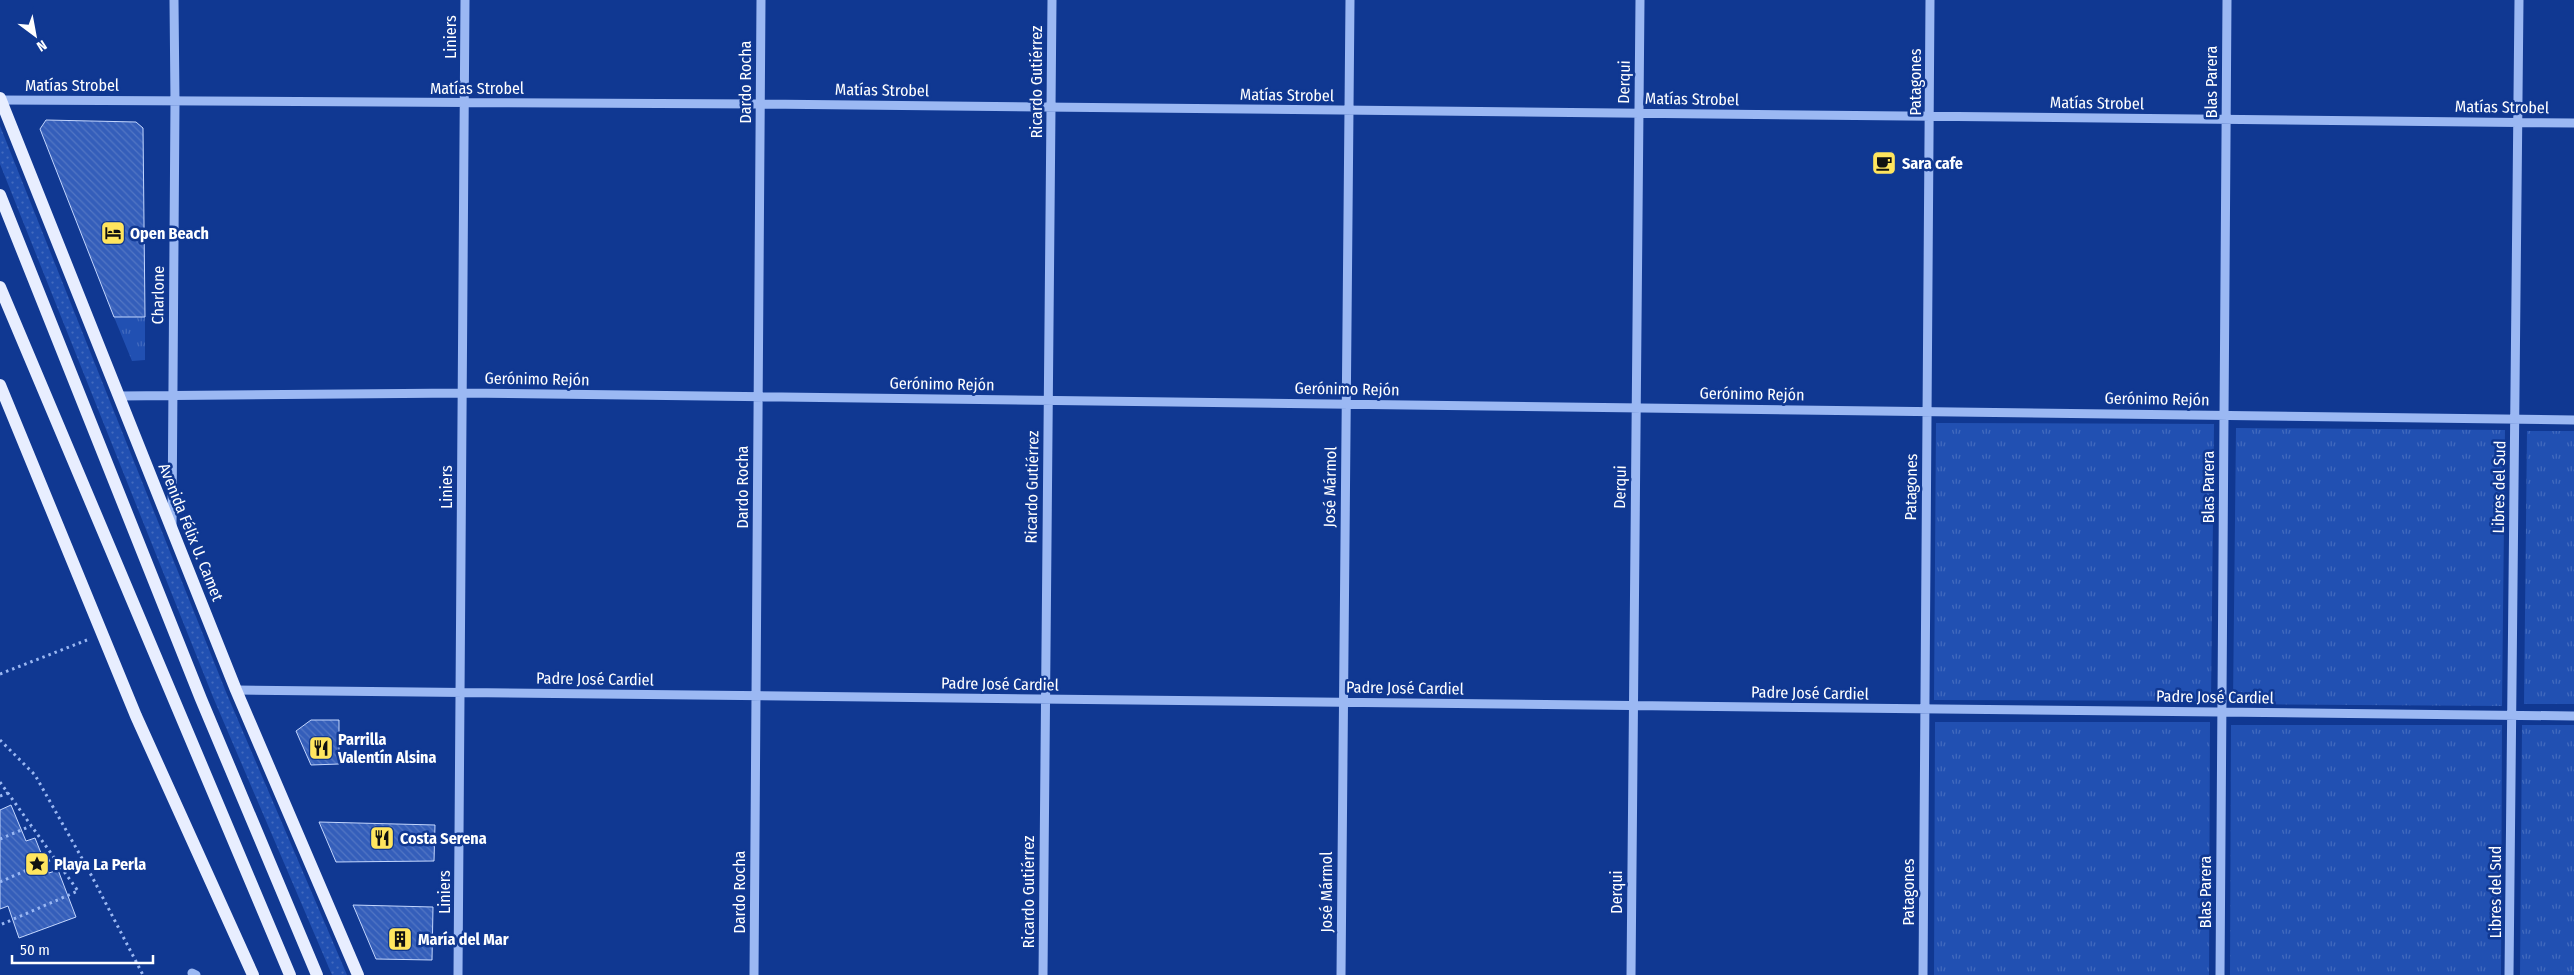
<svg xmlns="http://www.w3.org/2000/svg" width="2574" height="975" font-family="'Fira Sans Condensed',sans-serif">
  <defs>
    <pattern id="grass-dots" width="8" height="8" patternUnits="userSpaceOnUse" patternTransform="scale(1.25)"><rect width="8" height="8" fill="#2150b2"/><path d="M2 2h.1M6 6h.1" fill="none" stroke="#426abe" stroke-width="1.8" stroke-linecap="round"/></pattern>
    <pattern id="park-tufts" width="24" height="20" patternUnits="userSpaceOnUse" patternTransform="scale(1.25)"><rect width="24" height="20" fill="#2150b2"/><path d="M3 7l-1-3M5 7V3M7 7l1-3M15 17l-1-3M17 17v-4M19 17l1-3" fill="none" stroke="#426abe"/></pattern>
    <pattern id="building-back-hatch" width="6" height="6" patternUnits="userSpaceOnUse" patternTransform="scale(1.25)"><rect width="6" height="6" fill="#345eba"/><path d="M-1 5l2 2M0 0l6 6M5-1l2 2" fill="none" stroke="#5276c4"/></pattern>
  </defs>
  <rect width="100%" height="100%" fill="#103892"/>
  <!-- grass -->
  <path fill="url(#grass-dots)" d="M0,126L226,692L347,975H332L213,697L0,164Z"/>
  <!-- park -->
  <path fill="url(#park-tufts)" d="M114,317H145V360L132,361Z
    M1936,423L2214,424L2211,701L1934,700Z
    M2236,428L2505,430L2502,706L2233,704Z
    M2527,431H2574V704H2524Z
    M1935,722H2210L2209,975H1934Z
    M2231,725H2502L2501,975H2230Z
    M2522,725H2574V975H2520Z"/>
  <!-- building -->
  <path fill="url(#building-back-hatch)" stroke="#c3d6fe" d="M46,120L136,122L143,128L145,317H114L40,129Z
    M311,720H339V764L311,765L296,731Z
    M11,805L26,841L35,838L49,873L58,870L76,917L19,938L8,906L0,909V810Z
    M319,822L435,825L434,861L336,862Z
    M353,905L433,907L432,960L376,959Z"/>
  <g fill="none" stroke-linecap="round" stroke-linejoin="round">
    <!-- path -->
    <path stroke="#9bb8f3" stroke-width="3" stroke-dasharray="2.5 4" stroke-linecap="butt" d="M0,674L87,640
      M0,740L35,775L88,869L143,975
      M0,782L78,891L0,925
      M0,796L8,793
      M0,839L31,826
      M0,882L54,858"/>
    <!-- minor -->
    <path stroke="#9bb8f3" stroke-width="9" d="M0,100L760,104L2574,123
      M119,396L462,393L2574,420
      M172,525L175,101L174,0
      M236,690L2574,716
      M192,973L196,975
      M458,975L465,0
      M754,975L761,0
      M1043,975L1052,0
      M1341,975L1350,0
      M1631,975L1640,0
      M1923,975L1930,0
      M2220,975L2227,0
      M2509,975L2519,0"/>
    <!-- major -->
    <path stroke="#e8eeff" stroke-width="12" d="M0,98L236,690L358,975
      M0,195L201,699L317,975
      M0,287L290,975
      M0,385L136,716L253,975"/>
  </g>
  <!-- icons -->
  <defs>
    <symbol id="cafe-square" viewBox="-11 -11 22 22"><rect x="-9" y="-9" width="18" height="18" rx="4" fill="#ffe55e" stroke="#103892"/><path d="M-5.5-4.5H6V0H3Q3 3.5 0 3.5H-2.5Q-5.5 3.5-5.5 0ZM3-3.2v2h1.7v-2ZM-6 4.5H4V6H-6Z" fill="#111"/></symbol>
    <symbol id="hotel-square" viewBox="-11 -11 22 22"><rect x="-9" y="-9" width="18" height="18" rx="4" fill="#ffe55e" stroke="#103892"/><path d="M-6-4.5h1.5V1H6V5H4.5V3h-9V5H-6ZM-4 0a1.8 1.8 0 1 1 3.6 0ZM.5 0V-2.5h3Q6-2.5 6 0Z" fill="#111"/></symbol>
    <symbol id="restaurant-square" viewBox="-11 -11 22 22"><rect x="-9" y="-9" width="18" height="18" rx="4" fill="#ffe55e" stroke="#103892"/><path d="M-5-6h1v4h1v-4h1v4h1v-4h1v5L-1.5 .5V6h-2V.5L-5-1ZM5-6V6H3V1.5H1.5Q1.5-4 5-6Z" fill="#111"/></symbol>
    <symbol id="sight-square" viewBox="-11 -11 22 22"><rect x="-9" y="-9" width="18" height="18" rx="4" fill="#ffe55e" stroke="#103892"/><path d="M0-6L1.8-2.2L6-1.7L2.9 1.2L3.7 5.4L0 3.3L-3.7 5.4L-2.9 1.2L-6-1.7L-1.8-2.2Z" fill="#111"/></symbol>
    <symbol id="building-square" viewBox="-11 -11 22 22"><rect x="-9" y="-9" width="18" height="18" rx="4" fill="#ffe55e" stroke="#103892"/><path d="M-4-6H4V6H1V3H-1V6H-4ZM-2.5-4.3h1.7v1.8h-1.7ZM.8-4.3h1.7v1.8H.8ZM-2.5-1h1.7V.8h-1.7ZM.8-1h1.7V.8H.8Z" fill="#111"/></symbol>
  </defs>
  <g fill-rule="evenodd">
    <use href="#cafe-square" x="1870" y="149" width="28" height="28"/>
    <use href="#hotel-square" x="99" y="219" width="28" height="28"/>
    <use href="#restaurant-square" x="307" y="734" width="28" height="28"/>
    <use href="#restaurant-square" x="368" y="824" width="28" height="28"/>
    <use href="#sight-square" x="23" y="850" width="28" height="28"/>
    <use href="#building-square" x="386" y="925" width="28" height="28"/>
  </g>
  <g text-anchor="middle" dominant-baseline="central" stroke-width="5" stroke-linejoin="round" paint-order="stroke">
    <!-- street labels -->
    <g font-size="16" fill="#fff" stroke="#103892">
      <text transform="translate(450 37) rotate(-90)">Liniers</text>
      <text transform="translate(745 82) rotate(-90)">Dardo Rocha</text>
      <text transform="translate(1036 82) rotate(-90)">Ricardo Gutiérrez</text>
      <text transform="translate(1624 82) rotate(-89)">Derqui</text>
      <text transform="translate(1915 82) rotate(-90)">Patagones</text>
      <text transform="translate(2211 82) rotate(-90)">Blas Parera</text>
      <text x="72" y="85">Matías Strobel</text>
      <text x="477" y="88">Matías Strobel</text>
      <text transform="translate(882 90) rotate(1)">Matías Strobel</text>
      <text transform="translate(1287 95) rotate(1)">Matías Strobel</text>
      <text transform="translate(1692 99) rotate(1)">Matías Strobel</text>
      <text transform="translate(2097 103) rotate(1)">Matías Strobel</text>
      <text transform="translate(2502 107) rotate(1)">Matías Strobel</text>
      <text transform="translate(158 295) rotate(-89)">Charlone</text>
      <text transform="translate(537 379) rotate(1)">Gerónimo Rejón</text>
      <text transform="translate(942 384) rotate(1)">Gerónimo Rejón</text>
      <text transform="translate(1347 389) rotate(1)">Gerónimo Rejón</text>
      <text transform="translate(1752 394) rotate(1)">Gerónimo Rejón</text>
      <text transform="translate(2157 399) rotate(1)">Gerónimo Rejón</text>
      <text transform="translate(446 487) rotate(-90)">Liniers</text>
      <text transform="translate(742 487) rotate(-90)">Dardo Rocha</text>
      <text transform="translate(1032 487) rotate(-89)">Ricardo Gutiérrez</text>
      <text transform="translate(1330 487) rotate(-89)">José Mármol</text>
      <text transform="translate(1620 487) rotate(-89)">Derqui</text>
      <text transform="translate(1911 487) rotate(-89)">Patagones</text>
      <text transform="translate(2208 487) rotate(-90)">Blas Parera</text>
      <text transform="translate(2499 487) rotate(-89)">Libres del Sud</text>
      <text transform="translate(191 532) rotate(68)">Avenida Félix U. Camet</text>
      <text transform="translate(595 679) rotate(1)">Padre José Cardiel</text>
      <text transform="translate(1000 684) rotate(1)">Padre José Cardiel</text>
      <text transform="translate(1405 688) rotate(1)">Padre José Cardiel</text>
      <text transform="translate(1810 693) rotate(1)">Padre José Cardiel</text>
      <text transform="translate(2215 697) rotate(1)">Padre José Cardiel</text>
      <text transform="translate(444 892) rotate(-90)">Liniers</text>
      <text transform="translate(739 892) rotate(-90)">Dardo Rocha</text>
      <text transform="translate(1028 892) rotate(-90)">Ricardo Gutiérrez</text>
      <text transform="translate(1326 892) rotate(-90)">José Mármol</text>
      <text transform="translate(1616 892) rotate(-90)">Derqui</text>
      <text transform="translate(1908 892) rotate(-90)">Patagones</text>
      <text transform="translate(2205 892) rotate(-90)">Blas Parera</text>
      <text transform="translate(2495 892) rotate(-90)">Libres del Sud</text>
    </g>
    <!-- poi labels -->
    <g font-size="16" font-weight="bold" fill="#fff" stroke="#103892" text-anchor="start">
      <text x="1902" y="163">Sara cafe</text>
      <text x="130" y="233">Open Beach</text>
      <text x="338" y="739">Parrilla<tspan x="338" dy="18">Valentín Alsina</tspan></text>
      <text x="400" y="838">Costa Serena</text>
      <text x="54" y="864">Playa La Perla</text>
      <text x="418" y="939">María del Mar</text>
    </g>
  </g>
  <!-- north arrow -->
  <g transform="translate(35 35) rotate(148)" stroke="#103892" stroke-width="4" paint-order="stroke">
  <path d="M0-4L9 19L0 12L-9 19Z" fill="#ffffff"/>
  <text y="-8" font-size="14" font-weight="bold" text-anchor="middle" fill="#ffffff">N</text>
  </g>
  <!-- scale -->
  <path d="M12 955v8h141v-8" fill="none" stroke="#ffffff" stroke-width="2.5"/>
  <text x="20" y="955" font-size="15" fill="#ffffff" stroke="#103892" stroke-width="4" paint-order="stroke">50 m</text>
</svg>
